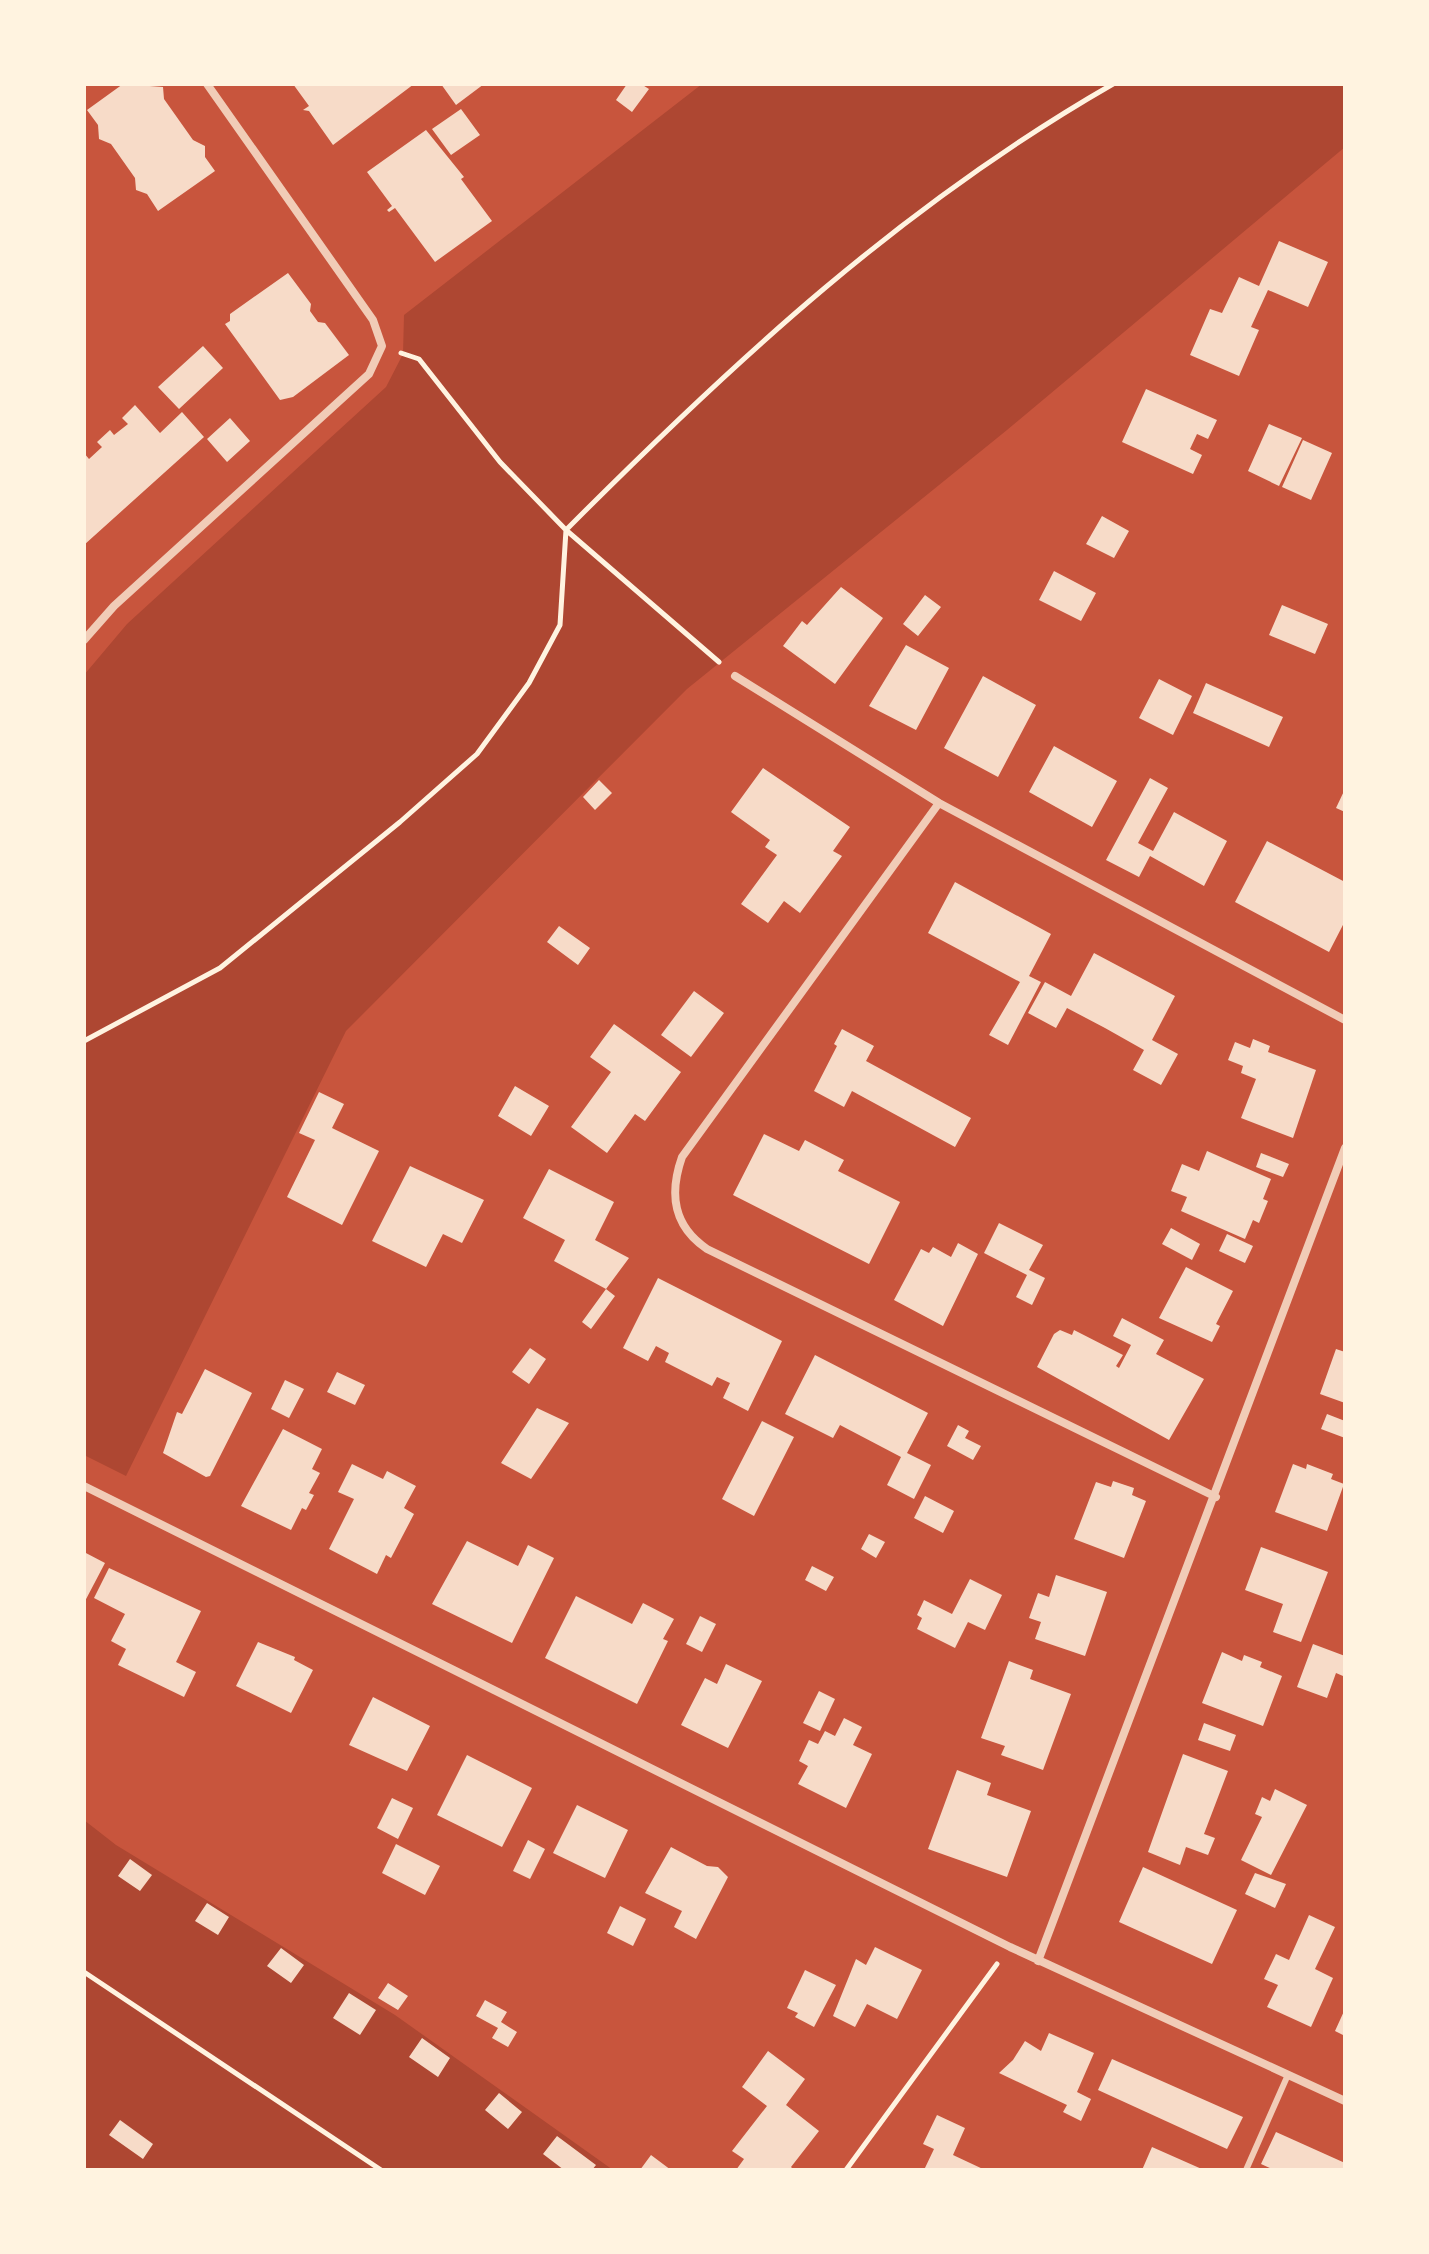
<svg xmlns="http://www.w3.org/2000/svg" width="1429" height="2254" font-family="Ubuntu,sans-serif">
  <rect width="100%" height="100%" fill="#c8553d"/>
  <!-- green -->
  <path fill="#ae4732" d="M702,84H1345V147L1007,430L687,689L346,1031L126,1476L84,1455V675L127,624L386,387L403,354L404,315Z
    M84,1820L116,1845L395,2015L613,2170H84Z"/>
  <!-- building -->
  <path fill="#f7dbc8" d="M123,84L163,87L164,99L193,140L205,146V157L215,171L158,211L147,194L136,190L135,178L111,144L99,139L98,125L87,110Z
    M293,84H414L333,145L309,111L303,110L309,106Z
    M441,84H484L456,105Z
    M627,84H641L649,89L632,112L616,100Z
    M461,109L480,135L451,155L432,129Z
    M426,130L464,177L461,179L492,221L435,262L395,208L389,212L387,210L392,206L367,172Z
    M1279,241L1328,262L1308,307L1268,290L1251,327L1259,330L1239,376L1190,355L1210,309L1222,313L1239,277L1259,286Z
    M288,273L311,304L310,311L318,322L325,323L349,355L293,397L280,400L225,324L230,321V314Z
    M203,346L223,368L179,409L158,387Z
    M1146,389L1217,420L1208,439L1197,434L1190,449L1202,455L1193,474L1122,442Z
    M135,405L160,433L182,412L204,437L84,545V453L89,459L102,447L97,442L110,430L114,435L128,424L122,418Z
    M230,418L250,441L227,462L207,439Z
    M1269,424L1302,438L1279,486L1248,471Z
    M1303,440L1332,453L1311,500L1282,487Z
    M1102,516L1129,531L1114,558L1086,544Z
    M1054,571L1096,593L1081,621L1039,600Z
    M841,587L883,618L835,684L783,646L802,621L807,625Z
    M925,595L941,607L918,636L903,624Z
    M1282,605L1328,624L1315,654L1269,635Z
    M906,645L949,668L916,730L869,706Z
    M983,676L1036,705L998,777L944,748Z
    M1159,679L1192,696L1173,735L1139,718Z
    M1206,683L1283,717L1269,747L1193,713Z
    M1054,746L1117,781L1092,827L1029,792Z
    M763,768L850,827L833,851L842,856L800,913L784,901L768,923L741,904L777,855L765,847L770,840L731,812Z
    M1150,778L1168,788L1138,843L1153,851L1174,812L1227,841L1204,886L1150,856L1139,877L1106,860Z
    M599,780L612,793L595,810L583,797Z
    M1345,789V812L1336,808Z
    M1267,841L1345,882V921L1329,952L1235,902Z
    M955,882L1051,934L1029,976L1041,982L1008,1045L989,1035L1020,982L928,933Z
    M559,926L590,948L578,965L547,942Z
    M1094,953L1175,996L1152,1040L1178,1054L1161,1085L1133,1070L1144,1050L1105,1028L1067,1008L1056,1028L1028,1013L1045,982L1071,996Z
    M694,991L724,1013L691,1057L661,1035Z
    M614,1024L681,1072L645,1121L635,1114L607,1153L571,1127L611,1072L590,1057Z
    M842,1029L874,1046L866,1061L971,1118L955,1147L852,1091L844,1107L814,1091L837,1046L834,1044Z
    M1253,1039L1270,1046L1268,1052L1316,1070L1293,1138L1241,1118L1256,1079L1241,1073L1243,1066L1228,1060L1235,1042L1250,1048Z
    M515,1086L549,1106L531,1136L498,1116Z
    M319,1092L344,1104L332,1128L379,1151L342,1225L287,1197L315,1140L299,1133Z
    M764,1134L799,1151L805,1140L844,1160L838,1171L900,1202L869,1264L733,1195Z
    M1207,1151L1271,1179L1263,1199L1268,1201L1259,1223L1253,1220L1245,1239L1181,1211L1187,1197L1171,1191L1182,1164L1199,1171Z
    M1261,1153L1289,1164L1283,1177L1256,1167Z
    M410,1166L484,1200L462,1243L443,1234L426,1267L372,1241Z
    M549,1169L614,1202L595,1240L629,1258L606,1289L615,1296L591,1329L582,1322L606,1289L554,1261L565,1240L523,1218Z
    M999,1223L1043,1245L1029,1270L1045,1278L1032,1305L1016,1297L1027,1275L984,1253Z
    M1171,1228L1200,1244L1192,1260L1162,1244Z
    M1227,1234L1253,1246L1245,1263L1219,1251Z
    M958,1243L978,1254L943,1326L894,1300L921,1249L929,1253L933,1247L951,1257Z
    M1186,1267L1233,1291L1216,1324L1220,1326L1212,1342L1159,1318Z
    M658,1278L782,1341L748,1411L723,1398L730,1383L717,1377L712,1386L665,1362L669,1353L656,1346L648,1361L623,1348Z
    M1122,1318L1164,1340L1156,1354L1204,1379L1169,1440L1037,1367L1054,1334L1060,1330L1072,1335L1074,1330L1123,1355L1116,1366L1119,1368L1131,1345L1113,1336Z
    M530,1348L546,1359L529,1384L512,1372Z
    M1336,1349L1345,1352V1403L1320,1394Z
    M815,1355L928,1413L907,1453L931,1465L914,1499L887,1485L901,1457L840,1425L833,1438L785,1414Z
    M205,1369L252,1393L210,1476L206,1477L163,1453L177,1412L182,1414Z
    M337,1372L365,1385L355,1405L327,1392Z
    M285,1380L304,1389L289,1418L271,1409Z
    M537,1408L569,1423L531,1479L501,1463Z
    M1327,1414L1345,1421V1438L1321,1429Z
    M762,1421L794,1437L754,1516L722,1499Z
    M958,1425L969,1431L965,1438L981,1446L973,1460L947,1446Z
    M283,1429L322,1449L312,1469L320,1473L309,1493L314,1495L306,1510L302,1508L291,1530L241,1506Z
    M352,1464L383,1479L387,1471L416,1486L404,1508L414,1514L391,1558L386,1555L377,1574L329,1549L354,1499L338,1492Z
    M1293,1464L1306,1469L1307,1464L1333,1474L1331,1479L1344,1484L1327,1531L1275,1512Z
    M1113,1481L1134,1488L1132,1495L1146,1501L1124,1558L1074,1539L1096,1482L1111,1487Z
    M925,1496L954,1511L943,1533L914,1518Z
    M869,1534L885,1542L876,1558L861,1549Z
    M467,1541L518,1566L528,1545L554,1558L512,1643L432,1604Z
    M1261,1547L1328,1572L1301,1642L1273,1632L1283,1604L1245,1590Z
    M84,1552L105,1563L84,1603Z
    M812,1566L834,1577L826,1591L805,1580Z
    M109,1568L201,1611L176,1662L196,1672L184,1697L118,1665L126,1649L111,1641L125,1614L94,1598Z
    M1056,1575L1107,1592L1085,1656L1035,1639L1041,1622L1029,1618L1038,1593L1049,1597Z
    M970,1579L1002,1595L985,1630L968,1622L955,1648L917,1629L922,1618L917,1615L924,1600L952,1614Z
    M576,1596L632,1624L643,1603L674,1619L663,1639L668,1641L637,1704L545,1658Z
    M700,1616L716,1624L702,1652L686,1644Z
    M258,1642L295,1657L294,1660L313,1670L291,1713L236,1686Z
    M1313,1644L1345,1656L1343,1676L1336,1673L1327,1698L1297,1687Z
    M1222,1652L1242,1661L1244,1655L1262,1662L1260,1667L1282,1676L1263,1726L1202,1703Z
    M1009,1661L1033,1670L1030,1679L1071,1694L1043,1770L1001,1755L1005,1746L981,1738Z
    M726,1664L762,1681L728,1748L681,1725L705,1678L717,1684Z
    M819,1691L835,1699L820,1731L803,1723Z
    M373,1697L430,1726L407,1771L349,1745Z
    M844,1718L862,1727L853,1745L872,1754L846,1808L798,1784L808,1766L799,1761L809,1740L818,1744L825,1731L835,1736Z
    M1204,1723L1236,1735L1230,1751L1198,1740Z
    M1183,1754L1228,1771L1204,1834L1215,1838L1208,1855L1186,1847L1180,1865L1148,1852Z
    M467,1755L532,1788L502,1847L437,1815Z
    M957,1770L991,1783L987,1795L1031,1811L1007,1877L928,1849Z
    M1275,1789L1307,1805L1271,1875L1241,1860L1262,1817L1255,1814L1262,1797L1270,1801Z
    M392,1798L413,1808L398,1839L377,1828Z
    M577,1805L628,1830L605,1878L553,1853Z
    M528,1840L545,1849L530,1879L513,1871Z
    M396,1844L440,1866L425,1895L382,1873Z
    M671,1847L707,1866L718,1867L728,1877L696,1939L674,1927L682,1911L645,1893Z
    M130,1859L152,1875L140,1891L118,1876Z
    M1143,1867L1237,1910L1212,1964L1119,1922Z
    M1255,1873L1286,1884L1275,1908L1245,1894Z
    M207,1903L229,1917L218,1935L195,1921Z
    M620,1906L646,1919L633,1946L607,1933Z
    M1309,1915L1335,1927L1315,1969L1333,1978L1311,2027L1267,2007L1278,1985L1264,1979L1276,1954L1289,1960Z
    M875,1947L922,1970L897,2019L867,2004L855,2027L833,2016L856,1959L866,1965Z
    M281,1948L304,1965L291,1983L267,1966Z
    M805,1970L836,1985L814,2027L795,2017L798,2013L787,2008Z
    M388,1983L408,1996L398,2010L378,1998Z
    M349,1993L376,2010L360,2035L333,2018Z
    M485,2000L507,2012L501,2022L517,2032L508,2047L492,2038L498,2028L476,2016Z
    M1345,2009V2036L1335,2031Z
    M1049,2033L1094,2053L1077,2092L1091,2099L1081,2121L1063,2112L1067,2105L999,2073L1013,2060L1025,2041L1041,2051Z
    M422,2038L450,2058L438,2077L409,2057Z
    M768,2051L805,2079L786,2105L819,2131L791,2167L794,2170H736L744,2159L732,2151L767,2106L742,2087Z
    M1112,2059L1243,2117L1227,2149L1098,2090Z
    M499,2093L522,2112L508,2129L485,2110Z
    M937,2115L965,2128L953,2155L985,2170H924L934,2149L923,2144Z
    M120,2120L153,2144L143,2159L109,2135Z
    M1276,2132L1345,2163V2170H1274L1261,2164Z
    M557,2136L596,2165L592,2170H564L543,2154Z
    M1152,2147L1204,2170H1142Z
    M651,2155L671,2170H640Z"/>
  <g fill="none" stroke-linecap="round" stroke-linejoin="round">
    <!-- path -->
    <path stroke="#fff3e0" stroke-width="5" d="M401,353L419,359L500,462L566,530L719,662
      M84,1041L220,968L400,822L477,754L529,683L560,625L566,530C735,360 904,204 1113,84
      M84,1972L381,2170
      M846,2170L997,1964"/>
    <!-- service -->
    <path stroke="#f1ccb7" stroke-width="6" d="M1246,2170L1287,2077"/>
    <!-- minor -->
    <path stroke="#f1ccb7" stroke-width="8" d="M84,640L114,606L369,374L382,346L373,320L207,84
      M735,676L939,803L1345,1020
      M939,803L682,1157C669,1194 673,1226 707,1249L1216,1497
      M84,1486L1010,1947L1345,2101
      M1038,1961L1345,1148"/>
  </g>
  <!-- border -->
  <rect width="1429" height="2254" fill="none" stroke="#fff3e0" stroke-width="172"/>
</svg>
